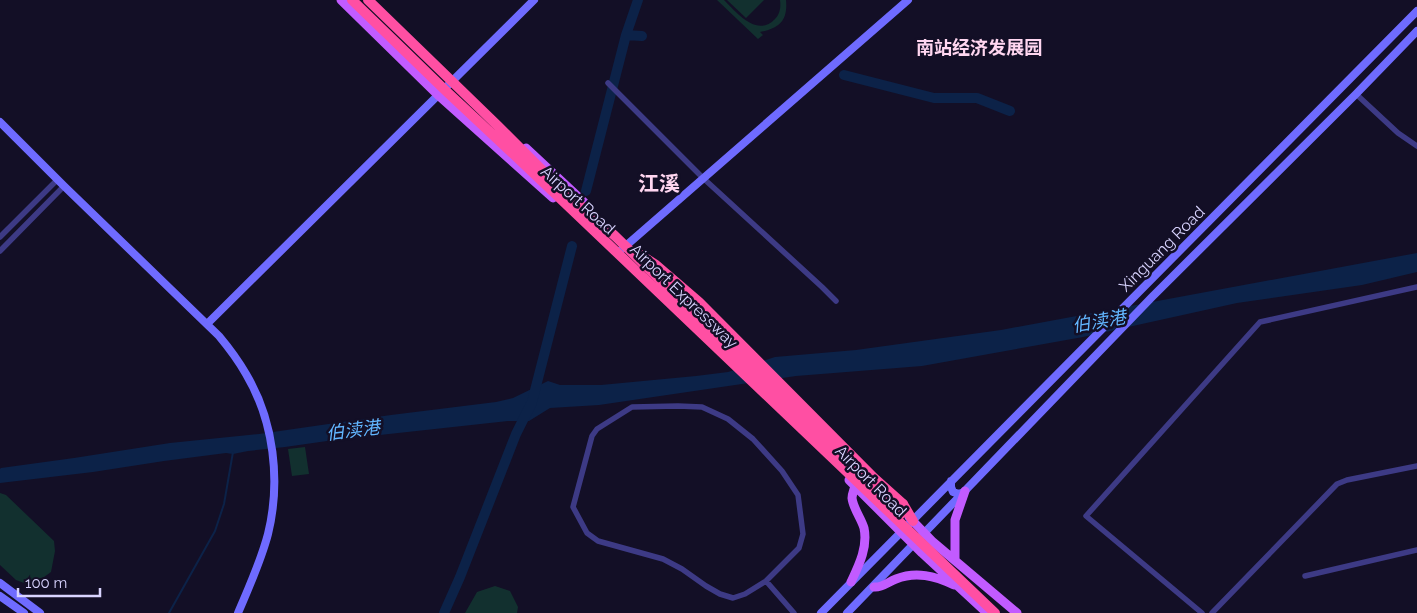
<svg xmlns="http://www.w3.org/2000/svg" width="1417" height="613" font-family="Raleway,'Noto Sans SC',sans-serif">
  <rect width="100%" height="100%" fill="#130f26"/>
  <!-- green -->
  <path fill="#12302f" d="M717,0H724C736,12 757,38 775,19C780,14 781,7 780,0H786C788,21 779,28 760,32L763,35L758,39Z
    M727,0H764L746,18Z
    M305,447L309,474L292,476L288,449Z
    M0,493L6,495L54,541L55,551L51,572L44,577L24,583L16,580L0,565Z
    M495,586L510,591L518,607L517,613H465L477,592Z"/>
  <!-- water -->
  <path fill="#0c2248" d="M1417,253V272L1362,285L1237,303L1083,337L922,366L796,376L599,405L550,408L529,421H508L334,440L285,447L248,451L233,454L226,453L164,461L93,472L0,483V469L1,468L74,458L170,443L259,434L391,415L496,402L513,398L548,381L560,385H601L696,376L728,372L775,357L856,350L1001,330Z"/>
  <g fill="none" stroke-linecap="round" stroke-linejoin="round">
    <!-- stream -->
    <path stroke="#0c2248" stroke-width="2" d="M169,613L215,531L224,504L233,452"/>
    <!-- river -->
    <path stroke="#0c2248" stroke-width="10" d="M626,35L642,36
      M844,75L934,98H977L1010,111
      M586,191L626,35L638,0
      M444,613L460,577L516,434L532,402L572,246"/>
    <!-- street -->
    <path stroke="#3d3a85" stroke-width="5.5" d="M608,83L703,178L822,287L836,301
      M1356,94L1398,133L1417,146
      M0,237L57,180
      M0,251L64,186
      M678,406L702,407L728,419L753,439L782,471L798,495L803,534L799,548L766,581L745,594L733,598L720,594L706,586L682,569L663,559L598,541L587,533L573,507L592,436L597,429L632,407Z
      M1305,576L1417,550
      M766,581L794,613
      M1202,613L1086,516L1260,322L1417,287
      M1212,613L1337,484L1347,480L1417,466"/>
    <!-- secondary -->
    <path stroke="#6f6bff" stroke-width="8" d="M0,122L64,186L219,336C229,348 238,360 246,374C274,421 281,481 268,534C261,561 249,587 238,613
      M621,250L908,0
      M207,324L534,0
      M951,481V487L953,492L959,494L964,492
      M0,583L40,613
      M0,596L24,613
      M821,613L1417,11
      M847,613L1152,297L1356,94L1417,31"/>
    <!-- primary -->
    <path stroke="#c25bff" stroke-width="9" d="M341,0L439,96L553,198
      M526,148L586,204
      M682,293L743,354
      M849,480L922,553L987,613
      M909,517L933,542L1017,613
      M955,559V520L965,491
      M851,582C859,565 868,547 864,528C861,518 853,508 852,498C852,494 854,490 855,486
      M874,587C882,588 888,582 896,579C916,571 935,576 954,585"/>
    <!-- highway -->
    <path stroke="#ff4fa3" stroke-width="10" d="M903,504L913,521"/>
    <!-- highway-bridge -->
    <path stroke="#ff4fa3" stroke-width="10" d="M352,0L446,91L522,162L995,613
      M368,0L498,126L554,182L615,236L901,514
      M639,254L656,265L699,302L874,478L903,504"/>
  </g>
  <g text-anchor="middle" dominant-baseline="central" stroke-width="5" stroke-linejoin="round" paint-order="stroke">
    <!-- street labels -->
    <g font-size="16" fill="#d9d4ff" stroke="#130f26">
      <text transform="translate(578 200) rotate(42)">Airport Road</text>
      <text transform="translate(1162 249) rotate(-45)">Xinguang Road</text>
      <text transform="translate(684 296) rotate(44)">Airport Expressway</text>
      <text transform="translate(871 481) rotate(45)">Airport Road</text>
    </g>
    <!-- neighbourhood labels -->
    <g font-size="18" font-weight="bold" fill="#ffd6f0" stroke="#130f26">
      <text x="979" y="47">南站经济发展园</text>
    </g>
    <!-- water labels -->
    <g font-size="18" font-style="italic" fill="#62b6ff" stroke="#130f26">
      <text transform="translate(1099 321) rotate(-10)">伯渎港</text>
      <text transform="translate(353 430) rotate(-7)">伯渎港</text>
    </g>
    <!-- district labels -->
    <g font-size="21" font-weight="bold" fill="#ffd6f0" stroke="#130f26">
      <text x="659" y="183">江溪</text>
    </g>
  </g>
  <!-- scale -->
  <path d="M18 588v8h82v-8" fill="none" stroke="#d9d4ff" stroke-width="2.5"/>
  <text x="25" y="588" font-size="15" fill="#d9d4ff" stroke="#130f26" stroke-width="4" paint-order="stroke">100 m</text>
</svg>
